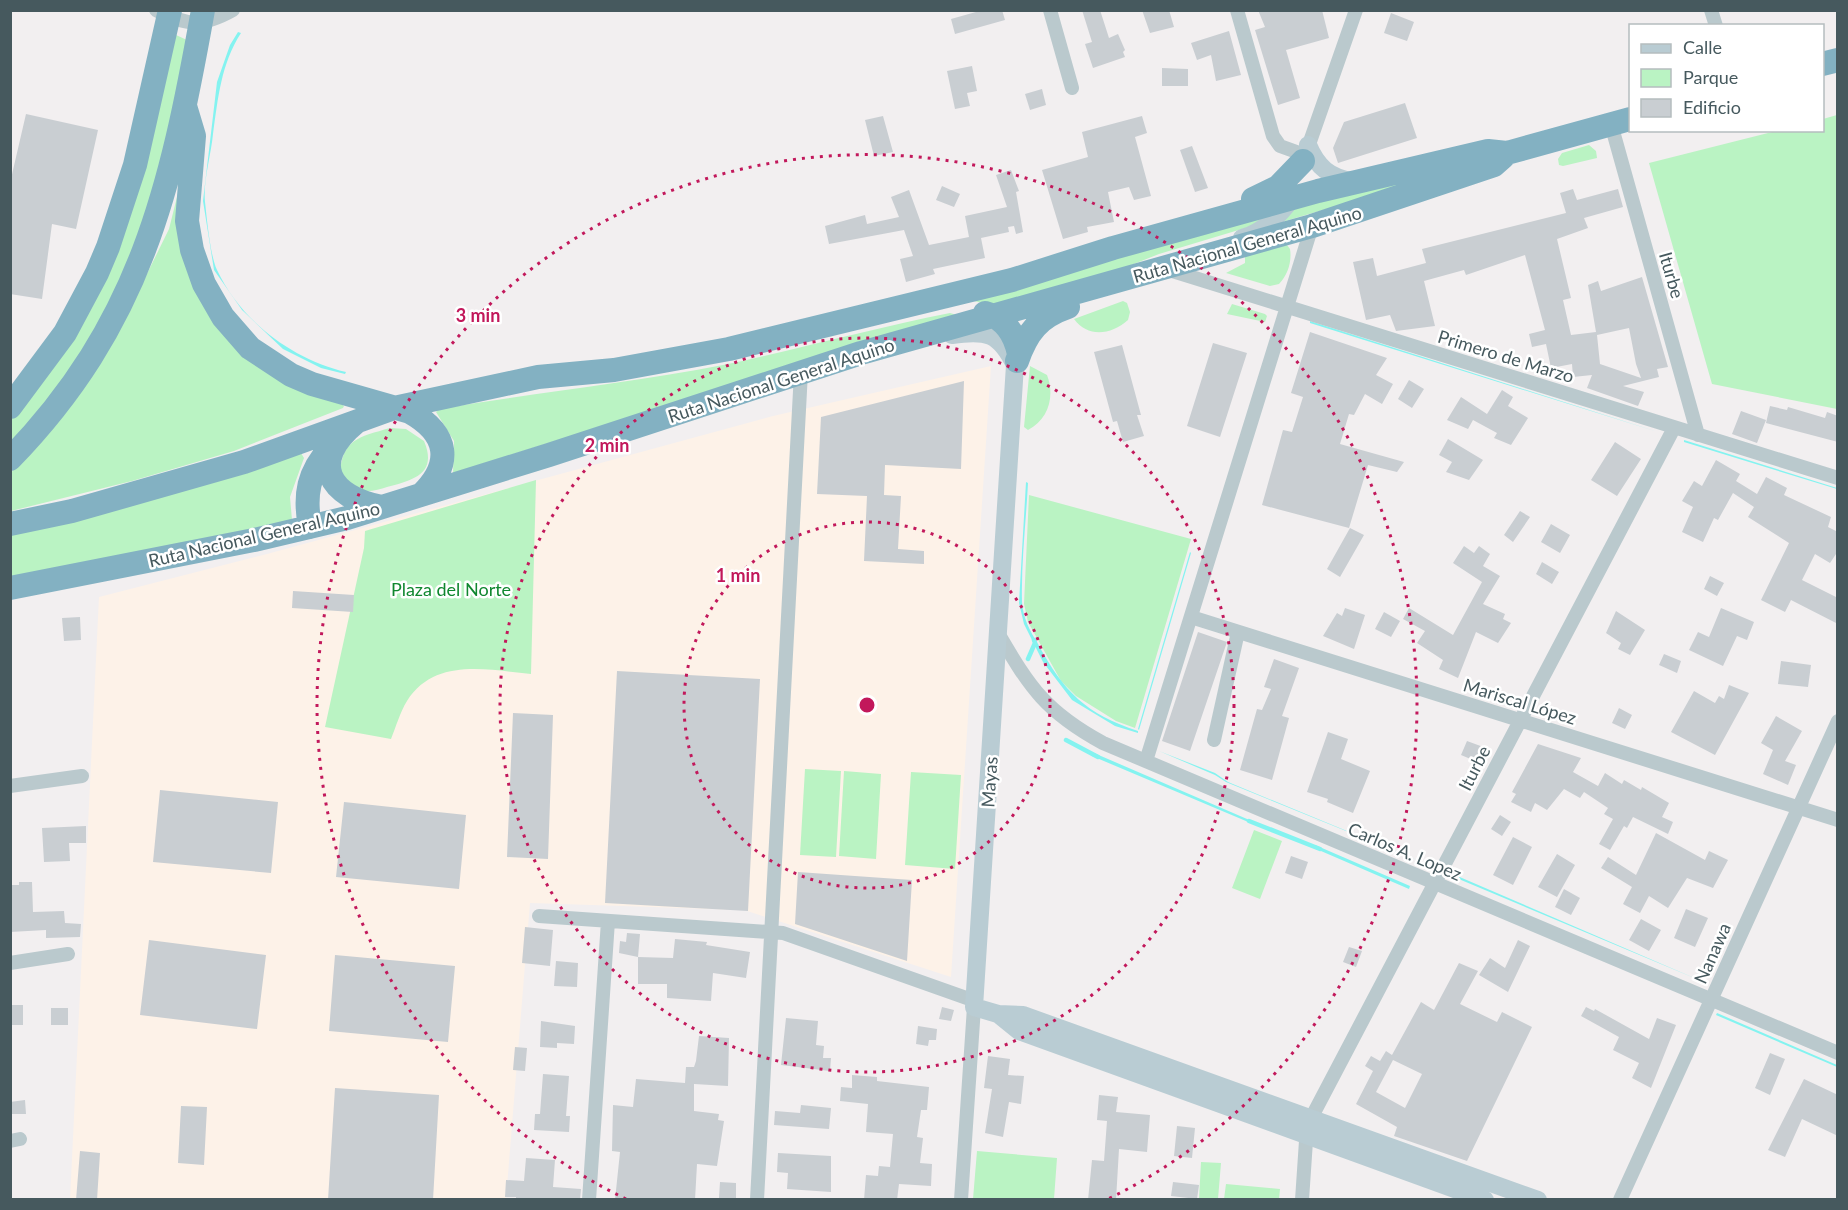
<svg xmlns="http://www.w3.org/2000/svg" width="1848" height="1210" font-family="Lato,sans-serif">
  <rect width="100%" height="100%" fill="#f2eff0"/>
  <!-- commercial -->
  <path fill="#fdf2e8" d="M991,366L951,977L744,910L530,903L506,1199L70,1200L99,597L267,554L773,416Z"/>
  <!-- green -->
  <path fill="#baf3c3" d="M176,35L187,40C172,141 139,261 86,349C65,383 35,414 11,446V419L55,362Z
    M1837,115V409L1712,384L1649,163L1776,131L1822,130L1823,119Z
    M1589,145L1596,151L1597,158L1563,166L1559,165L1558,159L1562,153Z
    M1441,172L1412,184L1275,224L1292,208Z
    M178,193L201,296L344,406L343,408L234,451L132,481L11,511V473L141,286L169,229Z
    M1272,212L1252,226L1159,254L1096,279L992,305L969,300Z
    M1287,245L1290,249C1292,261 1288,275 1279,284L1270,286L1226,273L1245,263V255Z
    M1123,301L1127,303L1130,312L1128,320C1111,335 1088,338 1074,319Z
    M1232,304L1265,314L1267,316L1265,322L1227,314Z
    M950,313L957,315L453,473L454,441L436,412L439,409C533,393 629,383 723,365C799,349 874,328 950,313Z
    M1030,366L1047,375C1055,396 1049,419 1028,430L1024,427Z
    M390,428L406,429L424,441C438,474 413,480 387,487C380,489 372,492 364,491C354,489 347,481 340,474C342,439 359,437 390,428Z
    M301,453L304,458L290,497L292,520L11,581L10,535Z
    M536,480L531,674C488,670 435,657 407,701C400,712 396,727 391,739L325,727L364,548L365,531Z
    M1029,495L1191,539L1135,728L1116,721L1076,696L1061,681L1028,622L1024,604Z
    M805,769L841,771L836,857L800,855Z
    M844,771L881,774L876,859L839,856Z
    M911,772L961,775L955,869L905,865Z
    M1254,830L1282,841L1260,899L1232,888Z
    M977,1151L1057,1158L1054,1199H973Z
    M1201,1162L1221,1163L1218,1199H1199Z
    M1226,1184L1280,1189L1279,1199H1224Z"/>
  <!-- water -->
  <path fill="#84f3f0" d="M238,32L241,33C221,64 218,98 213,134C211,155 203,181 205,202C207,219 210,255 217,270C241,321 292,359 346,372L345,374L321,368L283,349L242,310L214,270L203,201L217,82L230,45Z
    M1310,321L1658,432L1310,323Z
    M1684,440L1837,488V489L1684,442Z
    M1026,482L1028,483C1026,522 1021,563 1022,602C1023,618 1030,631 1038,644C1064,692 1086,714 1138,731V733L1115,726L1072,700L1043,662L1024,624L1019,603Z
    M1190,552L1191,553L1139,730L1138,729Z
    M1159,751L1215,773L1228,782L1427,864L1226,782L1215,775Z
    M1094,753L1254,822L1253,824L1092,756Z
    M1315,845L1410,886L1409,889L1314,848Z
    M1455,875L1699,980L1454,877Z
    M1717,1013L1837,1065V1067L1716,1015Z"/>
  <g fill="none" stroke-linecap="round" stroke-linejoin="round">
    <!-- stream -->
    <path stroke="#84f3f0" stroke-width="4.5" d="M1028,659L1035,643L1034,640
      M1066,740L1098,757
      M1249,821L1320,849"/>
  </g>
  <!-- building -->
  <path fill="#c9ced2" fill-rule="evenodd" d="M983,10H1002L1005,20L955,34L951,19Z
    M1082,10H1100L1109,38L1118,34L1125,50L1123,52L1125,57L1093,68L1085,44L1092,42Z
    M1142,10H1169L1174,27L1150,33Z
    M1258,10H1322L1329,38L1286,50L1300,98L1278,105L1255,30L1265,27Z
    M1391,13L1414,22L1407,41L1384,33Z
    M1229,31L1241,75L1216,81L1211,55L1197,60L1191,43Z
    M972,66L977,91L967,93L970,106L955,109L947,71Z
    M1162,68L1188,69V86H1162Z
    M1042,89L1046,105L1030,110L1025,94Z
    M1405,103L1417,138L1338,163L1333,148L1344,122Z
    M26,114L98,130L76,229L52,224L42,299L10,294V183Z
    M883,116L893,152L874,156L865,120Z
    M1142,116L1147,133L1135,137L1151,196L1134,200L1129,187L1108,192L1114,222L1087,227L1088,232L1063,239L1042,170L1088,157L1082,132Z
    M1192,146L1208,188L1195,192L1180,150Z
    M1011,170L1019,191L1016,192L1023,232L1016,234L1014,226L1008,227L1009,232L981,238L985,258L933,269L935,274L906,282L900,259L913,256L904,230L829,244L825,226L865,215L867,224L899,217L891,197L909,190L929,245L969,237L965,216L1007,207L996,175Z
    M942,186L960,194L954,207L936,200Z
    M1573,189L1577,200L1618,189L1623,207L1584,218L1588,228L1557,239L1571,298L1563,300L1571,335L1596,332L1588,285L1598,281L1601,291L1642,277L1668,367L1657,369L1659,377L1623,386L1644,392L1638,406L1587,388L1592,375L1573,377L1572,364L1551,368L1546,344L1532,347L1529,334L1545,330L1525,255L1466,275L1464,270L1424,281L1435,326L1396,331L1390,315L1366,320L1353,262L1373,258L1377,276L1426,263L1422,249L1566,213L1560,193ZM1629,328L1636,364L1641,378L1600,364L1597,335Z
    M1310,332L1387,358L1376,375L1393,384L1382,404L1365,394L1354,415L1349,414L1340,444L1404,462L1397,472L1368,465L1349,528L1262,505L1283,430L1292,432L1303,397L1291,393Z
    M1213,343L1247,353L1220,437L1187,426Z
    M1122,345L1141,415H1137L1144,436L1123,442L1117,421L1113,422L1094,352Z
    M1409,380L1424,389L1412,408L1398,399Z
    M964,381L961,469L885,465L884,495L901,496L898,549L924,551V564L864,561L867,496L817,494L821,417Z
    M1502,390L1513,397L1508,406L1528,418L1511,445L1494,438L1497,433L1473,420L1468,429L1447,420L1461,397L1487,414Z
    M1770,406L1787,410L1788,407L1825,418L1827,412L1838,416V442L1766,423Z
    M1741,411L1766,420L1757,443L1732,434Z
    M1448,439L1483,460L1469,480L1446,472L1452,462L1439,455Z
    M1615,442L1641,459L1617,496L1591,480Z
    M1716,460L1740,474L1736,481L1757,494L1766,477L1787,488L1784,495L1831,517L1828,527L1838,532V551L1830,563L1815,554L1802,580L1838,598V624L1791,600L1785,612L1761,600L1789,543L1748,517L1754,507L1733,493L1718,520L1714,518L1703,542L1682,532L1693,507L1682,501L1694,481L1702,486Z
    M1520,511L1530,517L1513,542L1504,535Z
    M1551,524L1570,535L1560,553L1541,542Z
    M1350,528L1364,535L1340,577L1327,569Z
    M1464,546L1474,553L1479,546L1490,554L1483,566L1500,576L1483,604L1505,614L1503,619L1511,623L1498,643L1476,632L1458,678L1439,669L1443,660L1417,643L1425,631L1403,619L1409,608L1453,635L1482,582L1453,563Z
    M1542,562L1559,572L1552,584L1536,574Z
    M1710,576L1724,583L1717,596L1704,589Z
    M293,591L354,595L353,612L292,608Z
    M1345,608L1365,615L1354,649L1323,636L1337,613L1342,616Z
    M1721,608L1754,622L1747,640L1737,636L1723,666L1689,650L1698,632L1709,637Z
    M1616,611L1645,630L1630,655L1618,649L1621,643L1606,633Z
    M1384,612L1400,621L1391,637L1375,629Z
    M80,617L81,640L64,641L62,618Z
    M1198,632L1227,642L1190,751L1162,741Z
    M1664,654L1681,661L1677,673L1659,665Z
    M1274,659L1299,668L1282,716L1289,718L1272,780L1240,770L1257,709L1262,710L1271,689L1264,687Z
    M1781,661L1811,665L1808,687L1778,684Z
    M617,671L760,679L748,911L605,903Z
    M1729,685L1749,693L1715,755L1671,732L1694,691L1715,703L1719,696L1724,699Z
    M1619,708L1632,715L1625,729L1612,723Z
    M513,713L553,715L548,859L507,857Z
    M1776,716L1802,731L1785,761L1796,765L1788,785L1763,774L1773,750L1761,743Z
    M1328,732L1348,739L1341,759L1370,771L1353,813L1327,802L1328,799L1307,792Z
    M1467,741L1486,748L1480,763L1461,755Z
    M1538,744L1581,758L1573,772L1598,786L1605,773L1622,784L1624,780L1641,790L1642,787L1669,803L1662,817L1673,822L1668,834L1633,817L1627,828L1624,826L1610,850L1599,844L1613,819L1604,814L1608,808L1584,792L1580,798L1564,789L1547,810L1535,803L1531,812L1511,802L1516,794L1512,792Z
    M160,790L278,802L271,873L153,862Z
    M344,802L466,815L459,889L336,877Z
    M1500,815L1511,822L1502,836L1491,829Z
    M86,826V843H69L70,861L44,862L42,828Z
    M1656,833L1705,860L1709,851L1728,860L1713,888L1687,878L1668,908L1649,896L1640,913L1623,904L1632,887L1601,868L1608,857L1636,875Z
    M1513,837L1532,847L1513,885L1493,875Z
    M1557,854L1575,865L1557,897L1538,887Z
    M1291,856L1308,862L1302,879L1285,873Z
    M798,872L912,880L907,961L795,924Z
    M19,882H32L33,912L64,911L65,923L81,924L80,937L46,938V930L10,932V885H19Z
    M1564,889L1580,898L1571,915L1555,907Z
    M1686,909L1708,918L1695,947L1674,938Z
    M1641,919L1661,930L1649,951L1629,940Z
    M525,927L553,930L550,966L522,963Z
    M627,933L640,934L638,957L619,953L620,941L626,942Z
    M675,939L707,942L706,945L750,952L746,978L713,973L711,1001L667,998V984H638V957L673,958Z
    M149,940L266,955L257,1029L140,1015Z
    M1518,940L1530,946L1508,992L1479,975L1490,958L1505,968Z
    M1349,947L1362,951L1356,967L1343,962Z
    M335,955L455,966L448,1042L329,1031Z
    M556,961L578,963L577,987L554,986Z
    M1459,963L1478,971L1460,1004L1497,1022L1502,1012L1532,1027L1467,1161L1394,1136L1397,1127L1356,1104L1373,1071L1365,1066L1371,1056L1380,1061L1386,1051L1392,1055L1421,1002L1434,1010ZM1393,1060L1422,1074L1405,1108L1376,1092Z
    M10,1005H23V1025H10Z
    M942,1007L954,1010L951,1021L939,1019Z
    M1586,1007L1594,1011L1595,1009L1649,1039L1657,1018L1676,1025L1651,1088L1632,1078L1639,1063L1613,1050L1619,1037L1581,1016Z
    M51,1008H68V1025H51Z
    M786,1018L818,1021L816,1045L824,1046L823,1058H831L830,1071L781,1065Z
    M541,1021L575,1026L574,1044L557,1043V1048L540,1047Z
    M918,1026L937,1029L936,1040H929L928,1046L916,1044Z
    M699,1036L729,1038L728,1086L694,1084V1111L719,1114L718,1120L724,1121L717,1166L697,1164L695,1200H615L620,1152L612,1151L613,1105L633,1107L636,1079L685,1083L686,1067H694L696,1061Z
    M515,1047L527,1048L525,1071L513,1070Z
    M1770,1053L1785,1059L1770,1095L1755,1088Z
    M988,1056L1010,1059L1008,1075L1024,1076L1021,1104L1009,1102L1003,1137L985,1133L992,1089L984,1088Z
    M543,1074L569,1076L566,1116H570L569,1132L534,1130L535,1114H540Z
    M852,1075L877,1077V1081L929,1087L927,1110H921L917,1137L923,1138L920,1163L932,1164L931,1186L899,1184L897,1200H864L866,1175L878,1176L879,1166L890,1167L893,1134L866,1132L868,1104L840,1101L841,1087L852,1088Z
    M1804,1079L1838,1095V1136L1802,1119L1785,1157L1768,1150Z
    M335,1088L439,1095L433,1200H328Z
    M1099,1095L1118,1097L1116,1112L1150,1115L1147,1152L1119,1149L1116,1200H1088L1092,1160L1104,1161L1107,1121L1097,1120Z
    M25,1100L26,1114H10V1102Z
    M801,1105L831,1108L829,1129L774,1125L775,1111L800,1113Z
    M181,1106L207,1107L204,1165L178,1163Z
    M1177,1126L1195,1128L1192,1158L1174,1156Z
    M80,1151L100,1153L97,1200H76Z
    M778,1153L831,1156V1192L787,1189L788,1173L777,1172Z
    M526,1158L555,1160L553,1187L581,1189L580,1200H516V1197H505L506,1180L524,1181Z
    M720,1182L736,1183V1199L719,1198Z
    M1173,1182L1199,1185L1197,1199L1171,1196Z"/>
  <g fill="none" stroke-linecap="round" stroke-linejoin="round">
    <!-- street -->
    <path stroke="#bac9cd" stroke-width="14" d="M156,10C186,26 203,27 233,10
      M1050,10L1072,88
      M1237,10L1273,136L1280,146L1305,155
      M1711,10L1716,26
      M1611,124L1698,435
      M1306,153L1356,10
      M1166,269L1838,478
      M1191,617L1838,820
      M998,633C1030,688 1046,712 1103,743L1838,1053
      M1214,740L1238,632
      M1146,761L1312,226
      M10,786L82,776
      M539,916L783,933L975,1001
      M10,963L68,954
      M10,1141L20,1139
      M589,1200L608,921
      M757,1200L801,372
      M961,1200L974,1007
      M1302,1200L1307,1126L1674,428
      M1620,1200L1838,721"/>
    <!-- secondary -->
    <path stroke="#b9ccd3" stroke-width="18" d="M1308,145C1317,167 1330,178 1353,181
      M1242,238C1262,233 1280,215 1292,198
      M952,335C987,330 999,333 1015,365L974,1007L998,1014L1023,1015L1538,1200
      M998,1014L1019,1031L1485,1200"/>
    <!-- highway -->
    <path stroke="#83b1c2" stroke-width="24" d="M1822,64L1838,60
      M185,106L194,136L187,221L192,250L204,284L223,317L250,348L291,375L312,384L410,412C449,434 453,464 421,495
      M1253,199L1278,187L1303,161
      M985,313C1005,318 1015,334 1019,354
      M1017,361C1027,332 1039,317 1068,307
      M10,407L65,333L97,273L108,247L135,165L170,10
      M355,423C308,462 329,497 382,507
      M10,459C141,324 171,189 203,10
      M10,524L72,511L244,462L394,408L538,377L614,370L729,349L1012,280L1113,248L1318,191L1488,151L1507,153L1630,119
      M310,527C304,495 308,472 331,447
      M10,588L254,540L347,518L549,455L861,353L1312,226L1494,165L1503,157"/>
  </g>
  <!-- distance rings -->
  <g fill="none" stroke="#c2185b" stroke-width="3" stroke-dasharray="3 6">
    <circle cx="867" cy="705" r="183"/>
    <circle cx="867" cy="705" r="367"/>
    <path d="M626 1199A550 550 0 1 1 1108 1199"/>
  </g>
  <g text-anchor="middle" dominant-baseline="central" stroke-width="5" stroke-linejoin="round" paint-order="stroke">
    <!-- street labels -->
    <g font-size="18" fill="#46595e" stroke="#fff">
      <text transform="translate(1247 244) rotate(-16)">Ruta Nacional General Aquino</text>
      <text transform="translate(1672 275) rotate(74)">Iturbe</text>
      <text transform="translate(1506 356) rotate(17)">Primero de Marzo</text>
      <text transform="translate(781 380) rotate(-18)">Ruta Nacional General Aquino</text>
      <text transform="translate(264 534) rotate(-13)">Ruta Nacional General Aquino</text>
      <text transform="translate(1520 701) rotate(17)">Mariscal López</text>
      <text transform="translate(1474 768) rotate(-63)">Iturbe</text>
      <text transform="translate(989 782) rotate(-86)">Mayas</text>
      <text transform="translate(1405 851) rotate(23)">Carlos A. Lopez</text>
      <text transform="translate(1712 953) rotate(-66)">Nanawa</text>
    </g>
    <!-- park labels -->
    <g font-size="18" fill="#10872f" stroke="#fff">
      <text x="451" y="589">Plaza del Norte</text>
    </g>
  </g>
  <circle cx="867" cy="705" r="9" fill="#c2185b" stroke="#fff" stroke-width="3"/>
  <g font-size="18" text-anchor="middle" font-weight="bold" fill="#c2185b" stroke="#fff" stroke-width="5" stroke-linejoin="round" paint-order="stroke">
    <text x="478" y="322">3 min</text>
    <text x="607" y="452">2 min</text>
    <text x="738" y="582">1 min</text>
  </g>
  <!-- border -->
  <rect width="1848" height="1210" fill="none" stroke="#46595e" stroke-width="24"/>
  <!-- legend -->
  <rect x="1629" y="24" width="195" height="108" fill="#ffffff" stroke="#b5bdbf" stroke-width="1.5"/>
  <rect x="1641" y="44" width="30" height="9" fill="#b9ccd3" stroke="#b5bdbf" stroke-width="1.5"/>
  <text x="1683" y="54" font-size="18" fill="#46595e">Calle</text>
  <rect x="1641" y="69" width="30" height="18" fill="#baf3c3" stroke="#b5bdbf" stroke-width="1.5"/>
  <text x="1683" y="84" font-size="18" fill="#46595e">Parque</text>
  <rect x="1641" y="99" width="30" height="18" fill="#c9ced2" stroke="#b5bdbf" stroke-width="1.5"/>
  <text x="1683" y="114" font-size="18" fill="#46595e">Edificio</text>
</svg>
